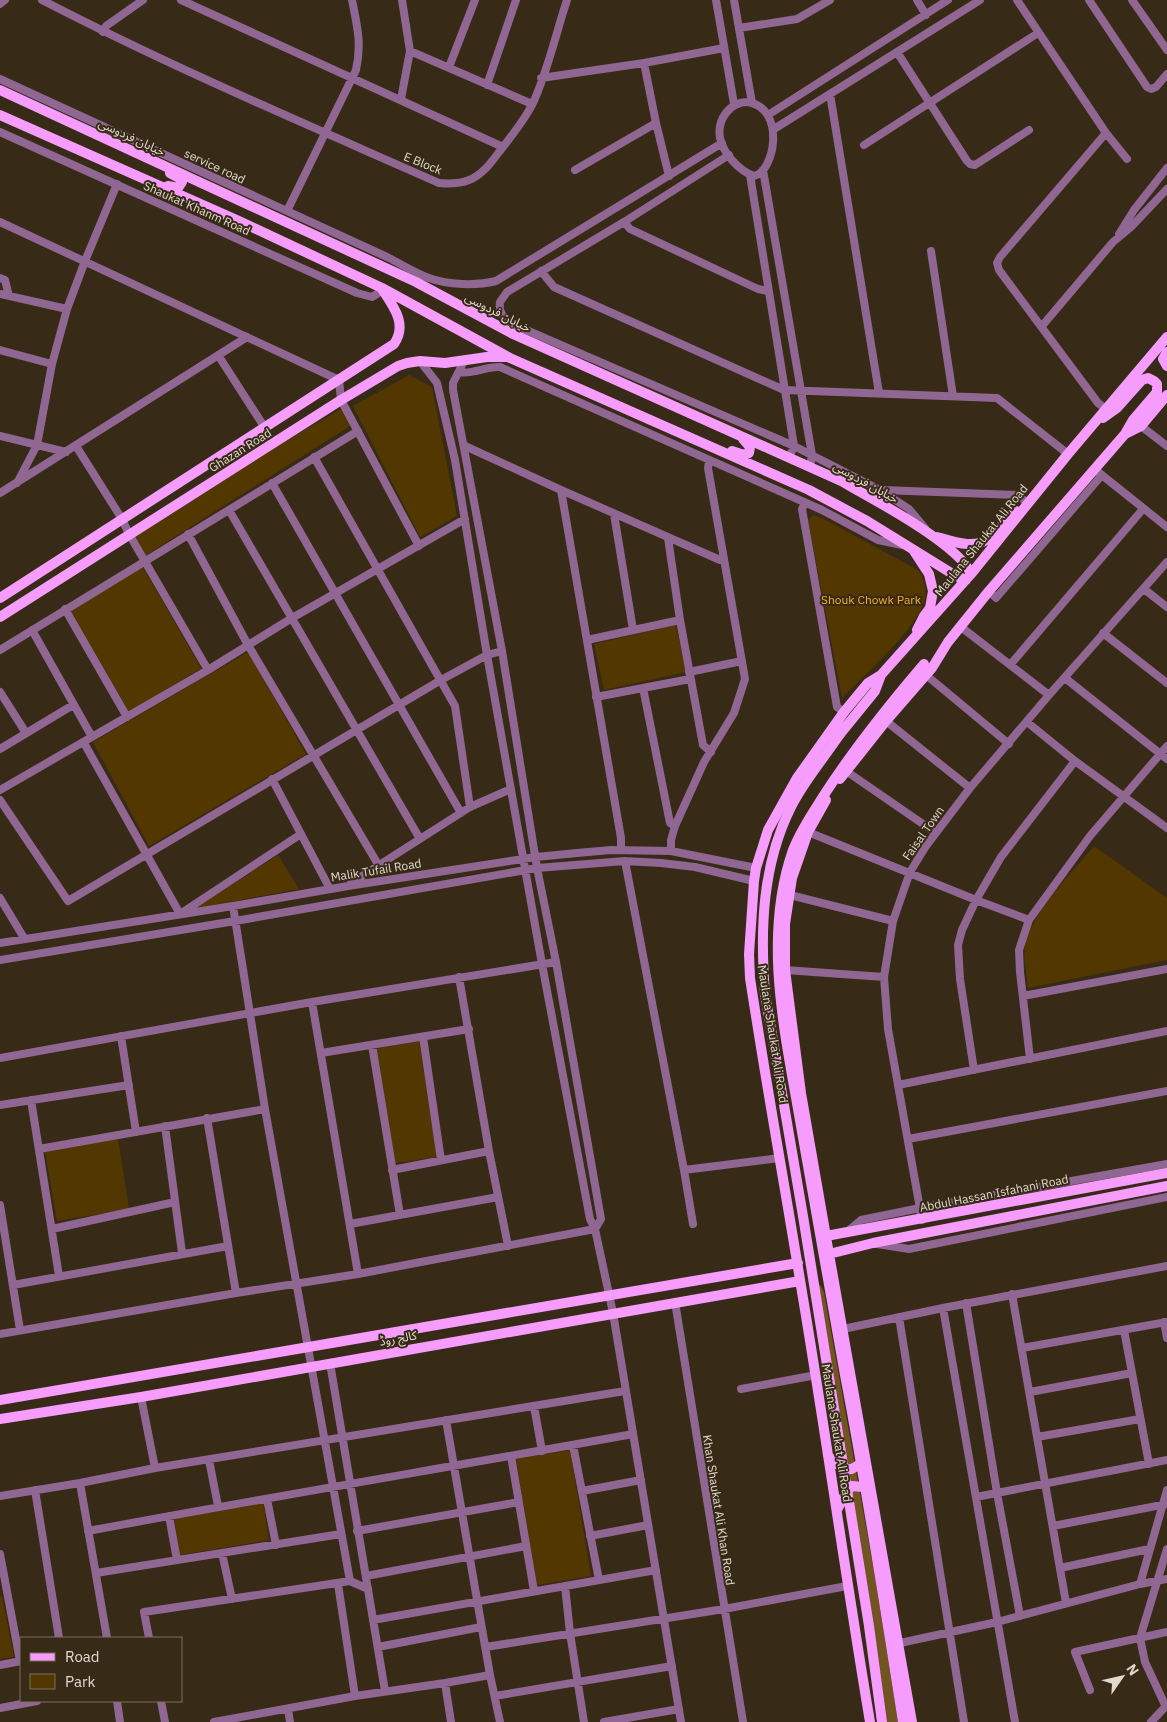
<svg xmlns="http://www.w3.org/2000/svg" width="1167" height="1722" font-family="'IBM Plex Sans','Noto Sans Arabic',sans-serif">
  <rect width="100%" height="100%" fill="#372a16"/>
  <!-- green -->
  <path fill="#533701" d="M409,375L432,387L457,516L420,537L353,406Z
    M341,409L350,426L146,555L134,537L215,481Z
    M813,515L822,518L918,570C924,578 927,590 925,600C917,628 864,676 842,698L808,520Z
    M142,566L201,668L129,712L70,609Z
    M676,625L686,672L604,690L594,644Z
    M248,652L306,754L149,846L93,742Z
    M1094,846L1167,898V960L1028,988C1027,975 1023,959 1025,946C1032,912 1072,873 1094,846Z
    M278,855L299,889L196,908Z
    M419,1041L437,1157L395,1163L375,1049Z
    M118,1139L129,1209L57,1221L45,1151Z
    M570,1450L591,1576L537,1585L516,1459Z
    M263,1501L269,1540L180,1555L174,1517Z
    M2,1596L14,1657L0,1659V1597Z"/>
  <!-- forest -->
  <path fill="#725322" d="M817,1283L821,1286L824,1292L875,1577L898,1722H886Z"/>
  <g fill="none" stroke-linecap="round" stroke-linejoin="round">
    <!-- minor -->
    <path stroke="#906693" stroke-width="8" d="M42,0C171,67 306,124 439,183C449,184 459,184 469,180C482,175 491,163 499,152C511,137 523,122 532,105C547,74 556,33 567,0
      M181,0L503,147
      M716,0L734,104
      M734,0L752,103
      M917,0L926,15
      M1017,0L1106,133L1127,159
      M1089,0L1147,87L1151,89L1156,87L1167,74
      M1132,0L1167,50
      M0,4L5,0
      M739,28L797,19L830,0
      M103,32L106,26L143,0
      M410,51L532,104
      M897,52L967,161L970,164L975,165L1029,130
      M449,67L475,0
      M541,78L644,63
      M0,79L387,257C401,264 415,273 429,278C448,285 476,286 496,281L722,143
      M487,85L516,0
      M830,94L879,393
      M401,99L410,51L402,0
      M748,102C787,109 774,173 754,176C739,171 723,153 720,138C717,120 729,102 748,102Z
      M768,115L948,0
      M774,129L980,0
      M0,132L357,293L372,297L377,294L382,288
      M864,145L1038,33
      M729,155L624,222L507,292L500,302C498,315 506,320 517,326L794,446L880,490L909,509L925,528
      M575,170L656,123
      M763,170L812,455L810,467
      M750,175L794,446L789,458
      M669,176L656,123L644,63L724,48
      M287,211L356,70C362,44 357,25 352,0
      M0,222L339,380L341,400L419,546
      M624,222L630,229L758,289L768,291
      M1119,234L1134,210L1167,168
      M931,251L953,396
      M541,271L554,287L784,390L997,398L1068,454
      M0,278L5,280L9,296
      M0,294L67,309
      M1042,326L1113,242L1131,227L1167,189
      M0,350L52,364
      M218,355L265,428
      M420,361L437,383L455,460L487,655L542,964L590,1219L595,1229L601,1219L556,962L537,868L502,651L453,390V383L464,361
      M459,372C472,375 486,366 500,367L822,510L878,540L902,545
      M1106,409L1098,403L999,270L997,263L1000,257L1106,133
      M1141,426L1167,446
      M0,436L66,452
      M76,446L122,519L129,534L208,670
      M465,446L561,490L621,838V850
      M314,457L455,706L470,807
      M1098,472L1167,527
      M17,483L37,445L52,364L67,309L85,261L117,184
      M272,483L461,813
      M561,490L720,560H724
      M882,490L1017,495L1028,503
      M0,493L247,337
      M805,503L802,509L837,707L844,712
      M229,510L420,839
      M614,514L633,630
      M188,534L248,645L379,866
      M668,538L680,620L703,745L711,752
      M1144,589L1167,607
      M989,591L996,598L1102,475
      M65,609L127,717
      M961,627L1049,695
      M32,630L92,737
      M1103,633L1167,683
      M587,640L680,620
      M0,650L358,431
      M1010,665L1143,509
      M689,672L742,661
      M926,675L1009,744
      M1065,678L1167,759
      M0,692L26,733
      M596,697L643,688
      M886,721L970,788
      M1027,722L1075,761L1167,828
      M84,743L180,914L301,834
      M0,749L73,705
      M846,771L936,833
      M272,779L330,889
      M0,790L208,670L292,618L465,519
      M0,800L68,901L441,680L487,655L502,651
      M675,826L670,823L643,688L690,679
      M808,832L976,900L1029,920
      M671,851V840L675,826L704,762L734,713L745,679L708,468L709,461
      M625,861L684,1170L780,1158
      M351,883L470,807L511,789
      M790,895L893,921
      M0,898L24,938
      M233,906L265,1109L350,1581
      M0,943L233,906L348,886L536,857L577,853L611,850L671,851L756,868
      M0,960L235,921L537,868L625,861L661,863L695,867L754,881
      M785,970L884,977
      M459,977L489,1151L508,1246
      M1023,996L1167,969
      M312,1002L358,1274
      M121,1036L136,1132
      M423,1037L441,1160
      M372,1045L400,1215
      M321,1053L469,1029
      M0,1058L312,1002L556,962
      M1030,1059L1020,972L1019,950L1029,920L1090,836L1167,746
      M974,1070L960,979L958,945L962,930L976,900L1001,857L1075,761
      M898,1085L1167,1031
      M31,1100L59,1276
      M0,1105L129,1085
      M207,1118L236,1293
      M165,1126L182,1253
      M908,1139L1167,1091
      M39,1149L265,1109
      M392,1170L489,1151
      M684,1170L693,1224
      M0,1205L20,1330
      M922,1220L888,1029L884,977L893,921L910,872L926,846L970,788L1049,695L1167,562
      M350,1224L498,1197
      M52,1229L175,1202
      M848,1231L861,1220L920,1208L1167,1164
      M877,1244L909,1249L1167,1197
      M13,1285L228,1246
      M1012,1294L1066,1603
      M675,1302L743,1722
      M966,1303L997,1493L1020,1616
      M943,1308L1015,1722
      M899,1317L964,1722
      M1164,1322L1167,1338
      M843,1329L943,1308L1167,1266
      M1124,1330L1149,1464
      M0,1334L236,1293L358,1274L595,1229L613,1313L681,1722
      M1022,1348L1167,1322
      M330,1363C349,1472 366,1582 385,1691
      M741,1389L816,1375
      M1030,1392L1132,1373
      M141,1397L155,1468
      M534,1406L542,1451
      M446,1420L490,1675
      M1037,1437L1140,1419
      M573,1445L599,1580
      M511,1456L534,1591
      M209,1460L218,1506
      M80,1483L107,1638
      M35,1490L59,1638
      M582,1491L641,1480
      M0,1496L80,1483L155,1468L625,1391
      M976,1497L1167,1460
      M267,1499L276,1545
      M169,1516L177,1560
      M1053,1526L1167,1504
      M88,1531C269,1497 451,1467 633,1434
      M357,1531L519,1502
      M590,1536L648,1525
      M222,1553L232,1599
      M0,1554L20,1661
      M1060,1568L1149,1549
      M96,1573L341,1534
      M366,1576L526,1546
      M338,1584L355,1696
      M1140,1584L1167,1490
      M565,1586L570,1633L584,1722
      M373,1620L656,1570
      M149,1638L144,1612L350,1581L368,1589
      M900,1643L997,1622L1140,1584L1167,1579
      M378,1647L481,1627
      M486,1647L724,1609L847,1586
      M0,1665L21,1661
      M445,1683L451,1722
      M1090,1690L1075,1652L1167,1632
      M495,1696L672,1666
      M117,1701L120,1722
      M161,1701L165,1722
      M1166,1707L1145,1662L1140,1638L1167,1549
      M0,1708L37,1701
      M288,1709L290,1722
      M214,1722L355,1696L445,1683L490,1675L500,1722
      M604,1722L679,1709
      M1151,1722L1167,1705"/>
    <!-- major -->
    <path stroke="#f69cfc" stroke-width="10" d="M0,90L416,282L513,334L841,481C871,498 959,544 971,574
      M0,115L239,221L382,288L510,358L809,490L867,521L956,576L966,580
      M168,186L178,188L182,182L181,179L170,173
      M1167,352L1163,359L1167,366
      M1103,418L1117,408L1142,380L1148,378L1154,381L1157,384V392L1133,420L1125,434
      M732,451L744,455L749,453L750,447L743,439
      M937,537C954,542 976,550 991,537C1000,529 1006,518 1016,511
      M914,551L929,574L933,591L930,608L924,616L917,630
      M0,598L394,344C408,324 393,306 382,289
      M0,617L341,400L398,366L407,363L420,361L445,363L487,357H508
      M840,734L875,691L881,675
      M840,779L886,721L932,668L948,642L989,591L1125,434L1141,426L1167,395
      M826,800L808,832L792,878L785,924V970L801,1093L829,1254L912,1722
      M826,1236L1167,1173
      M829,1254L873,1243L1167,1186
      M0,1400L798,1263
      M0,1419L141,1397L800,1281
      M828,1456C844,1470 849,1476 865,1459
      M837,1510L847,1491L852,1486L863,1487L870,1493
      M870,1722C846,1579 826,1435 802,1292C785,1187 766,1083 750,978L749,954L754,881L756,868L768,830L797,778L844,712L868,683L881,675L971,574L1068,454L1167,337"/>
    <!-- major-bridge -->
    <path stroke="#f69cfc" stroke-width="10" d="M840,734C824,758 804,781 791,807C762,865 760,930 765,994L803,1216L869,1626L882,1722
      M903,1722C885,1606 867,1490 845,1375C830,1294 816,1213 802,1132C787,1041 761,941 793,850C801,829 814,811 826,792C856,746 889,705 924,664"/>
  </g>
  <g text-anchor="middle" dominant-baseline="central" stroke-width="4" stroke-linejoin="round" paint-order="stroke">
    <!-- street labels -->
    <g font-size="12" fill="#e2d9cd" stroke="#372a16">
      <text transform="translate(132 137) rotate(25)">خیابان فردوسی</text>
      <text transform="translate(423 163) rotate(22)">E Block</text>
      <text transform="translate(215 166) rotate(25)">service road</text>
      <text transform="translate(197 208) rotate(24)">Shaukat Khanm Road</text>
      <text transform="translate(498 312) rotate(27)">خیابان فردوسی</text>
      <text transform="translate(240 450) rotate(-32)">Ghazan Road</text>
      <text transform="translate(866 482) rotate(29)">خیابان فردوسی</text>
      <text transform="translate(981 540) rotate(-51)">Maulana Shaukat Ali Road</text>
      <text transform="translate(923 833) rotate(-55)">Faisal Town</text>
      <text transform="translate(376 870) rotate(-9)">Malik Tufail Road</text>
      <text transform="translate(773 1034) rotate(81)">Maulana Shaukat Ali Road</text>
      <text transform="translate(994 1193) rotate(-11)">Abdul Hassan Isfahani Road</text>
      <text transform="translate(398 1338) rotate(-10)">کالج روڈ</text>
      <text transform="translate(837 1433) rotate(81)">Maulana Shaukat Ali Road</text>
      <text transform="translate(719 1510) rotate(81)">Khan Shaukat Ali Khan Road</text>
    </g>
    <!-- park labels -->
    <g font-size="12" fill="#f7af28" stroke="#372a16">
      <text x="871" y="599">Shouk Chowk Park</text>
    </g>
  </g>
  <!-- legend -->
  <rect x="20" y="1637" width="162" height="65" fill="#372a16" stroke="#7b705f"/>
  <rect x="30" y="1653" width="25" height="8" fill="#f69cfc" stroke="#7b705f"/>
  <text x="65" y="1662" font-size="15" fill="#e2d9cd">Road</text>
  <rect x="30" y="1674" width="25" height="15" fill="#533701" stroke="#7b705f"/>
  <text x="65" y="1687" font-size="15" fill="#e2d9cd">Park</text>
  <!-- north arrow -->
  <g transform="translate(1122 1677) rotate(56)" stroke="#372a16" stroke-width="4" paint-order="stroke">
  <path d="M0-4L9 19L0 12L-9 19Z" fill="#e2d9cd"/>
  <text y="-8" font-size="14" font-weight="bold" text-anchor="middle" fill="#e2d9cd">N</text>
  </g>
</svg>
